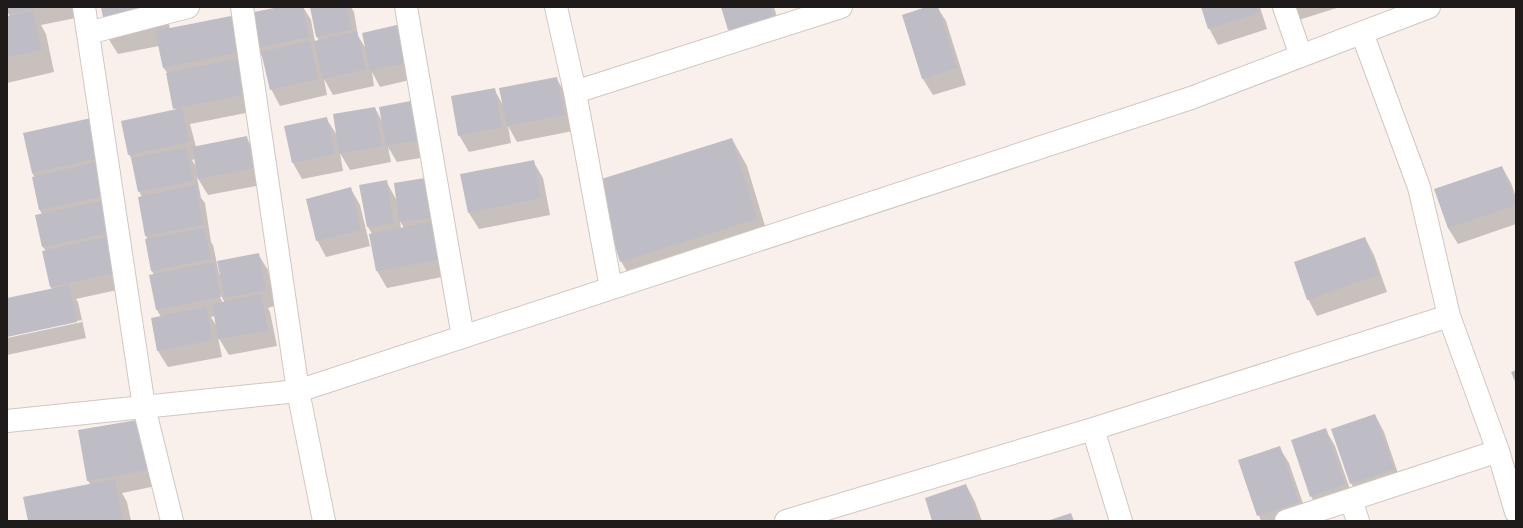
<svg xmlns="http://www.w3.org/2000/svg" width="1523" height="528" font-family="'Roboto Serif',serif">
  <rect width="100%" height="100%" fill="#faf0eb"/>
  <!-- shadow -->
  <path fill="#0003" fill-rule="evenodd" d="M7,7H73L76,18L41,25L46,34L54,72L7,83V17H10Z
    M102,7H165L170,29L235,16L256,111L190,124L196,147L246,137L256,153L262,185L208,195L197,177L201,198L205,203L211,242L213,245L219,273L221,277L258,254L268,270L275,306L268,308L270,312L277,346L229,355L218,337L222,357L168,367L158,351L152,319L161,317L157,310L154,275L152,271L146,240H148L146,236L139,198L142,197L139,191L133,162L129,154L176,111L168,74L163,67L159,46L118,54L108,38ZM195,159L196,167L192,160ZM219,292L225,303H223L218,293ZM215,316L217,327L211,317Z
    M283,7H303L311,20L315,42L319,41L317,37L311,7H351L354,12L358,36L365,47L401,25L418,78L380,87L372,72L374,86L333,95L324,79L327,95L280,106L271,89L264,60L257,47Z
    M722,7H774L782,33L739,46L729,29Z
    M930,7H937L946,21L966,85L933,95L923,79L903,15Z
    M1202,7H1260L1267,29L1218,45L1209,28Z
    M1280,7H1340L1289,23Z
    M556,78L566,94L573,131L517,142L508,126L511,143L469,152L459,135L494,89L503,105Z
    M375,108L382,121L430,117L437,155L397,162L388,147L391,162L350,170L340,153L343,171L302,179L293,163L326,118L338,137Z
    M91,119L126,288L76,299L78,302L86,338L7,355V338L82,322V320L7,336V299L52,289L50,286L46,251L43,247L36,216L42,215L40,210L35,177L32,173Z
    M732,139L747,166L771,246L636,288L621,261Z
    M533,161L543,178L550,215L479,229L469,213Z
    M1502,167L1511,183L1516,197V224L1458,244L1448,228L1435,190Z
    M430,178L452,275L387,288L377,271L370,235L372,234L368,227L361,186L386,181L397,201ZM400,221L404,228L401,229Z
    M351,189L360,205L370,246L326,257L317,240Z
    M1365,238L1374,255L1387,292L1317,316L1308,299Z
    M1375,415L1384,432L1402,485L1360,500L1351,483Z
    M142,420L161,485L122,493L127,502L131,521H29L91,485L88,481Z
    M1325,429L1335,446L1354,501L1320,513L1311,496Z
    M1279,447L1289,463L1308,518L1300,521H1261L1239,461Z
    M966,485L975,502L982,521H933Z"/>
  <!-- building -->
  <path fill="#bebcc5" d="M7,7H38V8L7,14Z
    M101,7H160L164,27L107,38Z
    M279,7H303L309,37L256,48L249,13Z
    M310,7H347L352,30L316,37Z
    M721,7H770L773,16L728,30Z
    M926,7H938L957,68L922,79L902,15Z
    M1201,7H1257L1259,13L1208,29Z
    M33,11L42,50L7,57V16Z
    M236,15L243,51L163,68L155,31Z
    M401,24L409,62L370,71L362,33Z
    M357,31L366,69L323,79L314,41Z
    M310,41L318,79L270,90L261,52Z
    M240,58L248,94L173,109L166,73Z
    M557,77L564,115L507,126L499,88Z
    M495,88L502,127L458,136L451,96Z
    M421,99L429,138L386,146L379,107Z
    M375,107L382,146L339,154L333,114Z
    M182,108L189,142L128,155L121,121Z
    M327,117L335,154L292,163L284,126Z
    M91,118L100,158L32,173L23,133Z
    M247,136L253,168L198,179L192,147Z
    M732,138L757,219L620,262L595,181Z
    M186,148L193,181L138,192L131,158Z
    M534,160L541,198L468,213L460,174Z
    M97,162L104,196L39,210L32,177Z
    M1502,166L1516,205L1448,228L1434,189Z
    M431,177L437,217L399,222L394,183Z
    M387,180L394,223L367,227L359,185Z
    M196,185L203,225L145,236L138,197Z
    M351,187L361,230L316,241L306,199Z
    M102,201L109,233L42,247L35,215Z
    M436,221L443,259L376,271L369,234Z
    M204,228L211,259L151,271L145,239Z
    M110,236L118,272L50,287L42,251Z
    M1365,237L1378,275L1307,300L1294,262Z
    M259,253L266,290L225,298L217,261Z
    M214,262L221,297L156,310L149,275Z
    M69,285L77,322L7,337V298Z
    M261,294L268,330L218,339L212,304Z
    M206,307L213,340L157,351L151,318Z
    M1516,370V384L1511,372Z
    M1375,414L1394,469L1350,484L1331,429Z
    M143,419L152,469L87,481L78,430Z
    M1326,428L1345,484L1310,497L1291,440Z
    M1280,446L1299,502L1257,516L1238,460Z
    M115,479L123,521H28L23,497Z
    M966,484L978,521H932L925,498Z
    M1071,513L1074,521H1047Z"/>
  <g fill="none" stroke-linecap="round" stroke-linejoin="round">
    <defs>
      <path id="minor" d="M84,7L144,407L172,521
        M242,7L298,391L324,521
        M406,7L463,337
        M556,7L575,92L611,288
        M1284,7L1301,56
        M88,33L188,7
        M1362,33L1419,187L1449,316L1498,451L1516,512
        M575,92L841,7
        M7,421L298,391L1191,98L1429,7
        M1093,429L1121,521
        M1351,500L1358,521
        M786,521L1093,429L1449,316
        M1286,521L1498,451"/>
    </defs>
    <!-- minor casing -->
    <use href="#minor" stroke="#d0c7c2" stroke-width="24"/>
    <!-- minor -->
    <use href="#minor" stroke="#fff" stroke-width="22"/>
  </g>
  <!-- border -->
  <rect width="1523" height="528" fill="none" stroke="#1f1b1a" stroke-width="16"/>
</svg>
